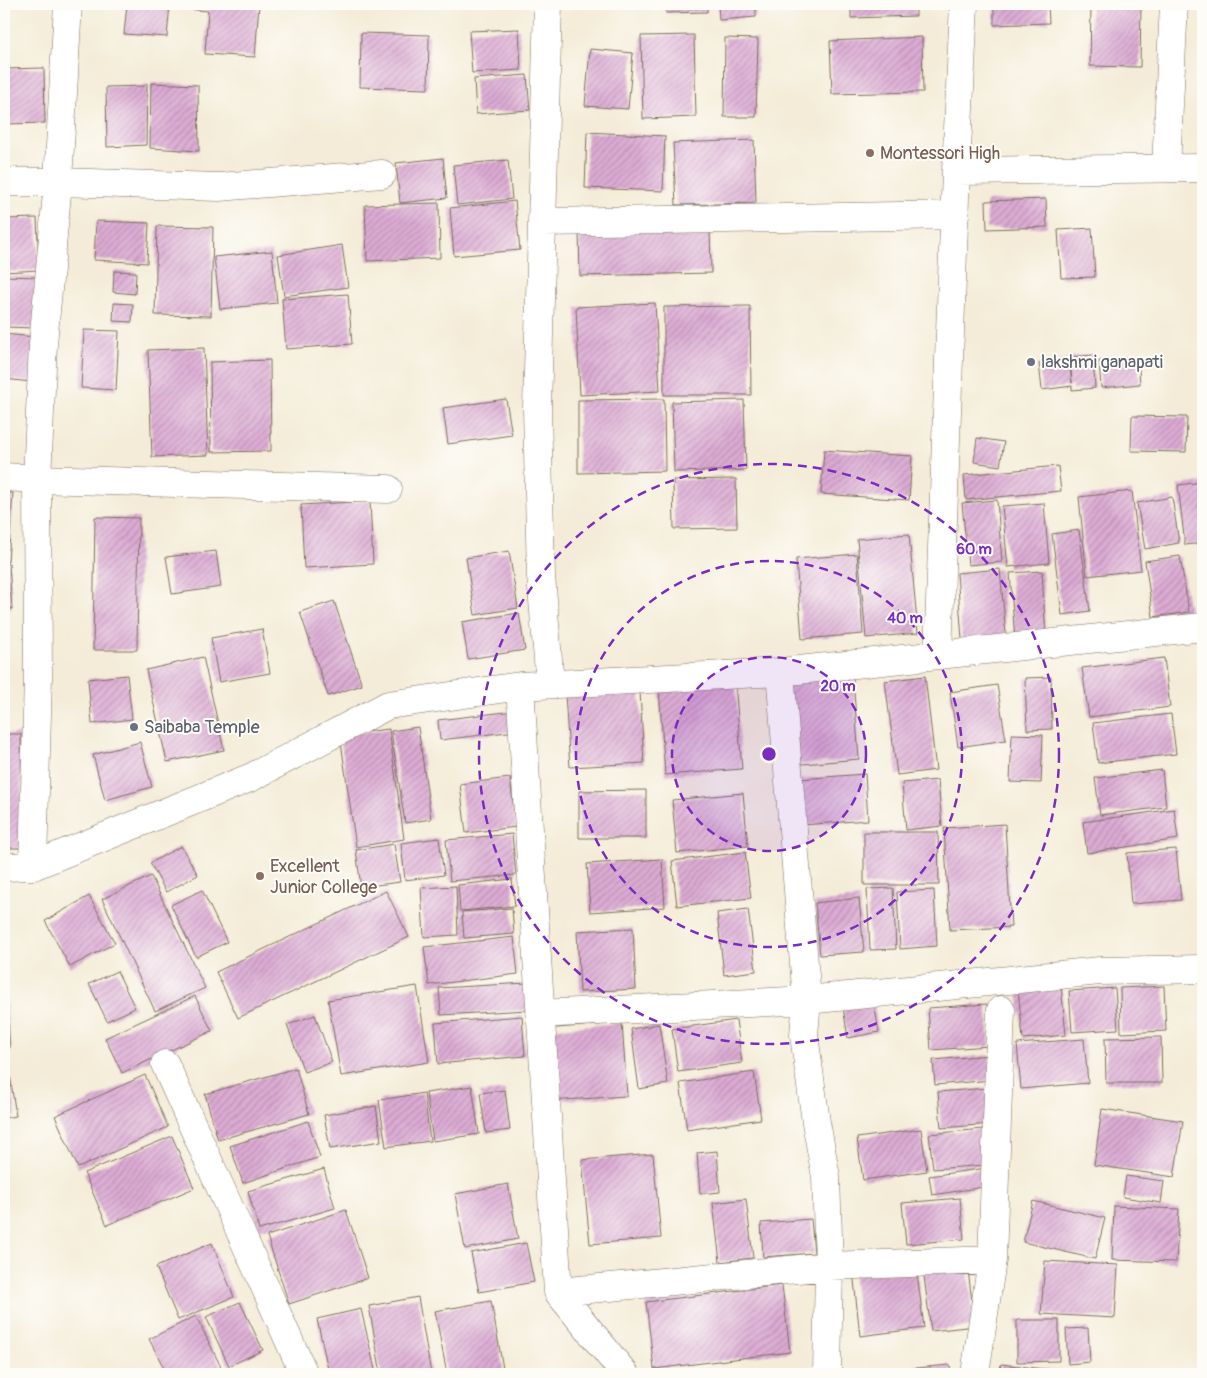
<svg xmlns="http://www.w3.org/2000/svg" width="1207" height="1378" font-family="Pangolin,sans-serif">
  <defs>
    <pattern id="building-hatch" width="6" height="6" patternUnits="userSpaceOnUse" patternTransform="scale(1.25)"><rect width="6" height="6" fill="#ddacd5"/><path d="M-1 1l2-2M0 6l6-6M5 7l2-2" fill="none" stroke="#b48cac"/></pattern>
  </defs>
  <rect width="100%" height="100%" fill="#fdfcf7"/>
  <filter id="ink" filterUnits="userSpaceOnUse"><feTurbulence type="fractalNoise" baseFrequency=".02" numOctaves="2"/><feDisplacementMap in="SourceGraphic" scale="10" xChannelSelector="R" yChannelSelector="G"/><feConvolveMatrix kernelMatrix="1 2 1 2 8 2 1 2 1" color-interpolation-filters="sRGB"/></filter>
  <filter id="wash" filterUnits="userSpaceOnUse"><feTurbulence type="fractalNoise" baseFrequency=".0096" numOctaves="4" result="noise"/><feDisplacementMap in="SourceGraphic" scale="20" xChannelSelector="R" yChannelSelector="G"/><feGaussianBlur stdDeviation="1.12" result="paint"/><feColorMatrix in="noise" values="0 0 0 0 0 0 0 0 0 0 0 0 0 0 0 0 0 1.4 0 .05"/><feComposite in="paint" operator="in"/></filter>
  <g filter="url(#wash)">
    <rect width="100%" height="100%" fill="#f4ecd8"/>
    <g id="blocks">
      <!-- building -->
      <path fill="url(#building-hatch)" d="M127,4H170L167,37L124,34Z
        M187,4H259L255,57L205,54L208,11L187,9Z
        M666,4H707V12L666,13Z
        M718,4H756V17L719,20Z
        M851,4H916V16L851,18Z
        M994,4H1048L1049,23L994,25Z
        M1091,4H1141L1140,67L1090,66Z
        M519,29L521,70L472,73L469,31Z
        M361,33L429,35L428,89L360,87Z
        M694,35L696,117L643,119L641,36Z
        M922,37L923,92L832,94L830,41Z
        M725,38L758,39L756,117H724Z
        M590,49L633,53L628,109L585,106Z
        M44,68L45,123L4,124V69Z
        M527,75L530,110L476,114L474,79Z
        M147,83L146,145L107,147L106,87L144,86Z
        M151,83L198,85L199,151L150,148Z
        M587,132L665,136L663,191L585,188Z
        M754,140L756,203L676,205L673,143Z
        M443,158L447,198L400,203L396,163Z
        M508,160L512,199L457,205L453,165Z
        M1046,199L1047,227L987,229L986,201Z
        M515,201L520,250L454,256L450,208Z
        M439,203L440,258L367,261L365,205Z
        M37,218L39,270L4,272V219Z
        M96,221L149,223L147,263L94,260Z
        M157,226L213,227L211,316L155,315Z
        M710,227L711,273L580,276L579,230Z
        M1092,228L1095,277L1061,278L1058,230Z
        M342,245L348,287L284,296L278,255Z
        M272,251L277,303L220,309L214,257Z
        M114,271L136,272L135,294L113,292Z
        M4,276L37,277L36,328L4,327Z
        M348,294L352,344L286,349L282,299Z
        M114,303L133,304L132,322L113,321Z
        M655,303L660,391L580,395L576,307Z
        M750,306L751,395H664V307Z
        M84,330L119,331L116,390L81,388Z
        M4,334L35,337L31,382L4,379Z
        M204,348L208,455L152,457L148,350Z
        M1093,355L1095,388L1072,390V386L1042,390L1039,363L1069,360L1072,383L1070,357Z
        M1138,357L1140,384L1101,388L1099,361Z
        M270,360L271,451L211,452L210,362Z
        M506,399L512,435L448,444L443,408Z
        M664,399L665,471L578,473V400Z
        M744,400L746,470L674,472L672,402Z
        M1132,416L1187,417L1186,452L1131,451Z
        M977,438L1004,442L1000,466L974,462Z
        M824,450L912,456L909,500L821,494Z
        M1058,466L1061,491L966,500L964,475Z
        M736,479L737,528L674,529L673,480Z
        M1203,482V543L1185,545L1178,485Z
        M1132,491L1141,570L1087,576L1079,497Z
        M4,493H13L8,562L4,561Z
        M1172,497L1179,543L1145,549L1137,503Z
        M997,500L1002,562L968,565L962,503Z
        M370,501L373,564L304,568L301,505Z
        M1044,503L1049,563L1008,567L1002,506Z
        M95,517L139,518L137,650H93Z
        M1079,530L1090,611L1062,615L1052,534Z
        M909,534L918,633L866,638L857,539Z
        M216,551L221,587L172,594L166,557Z
        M509,551L518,608L475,615L466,558Z
        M857,554L863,634L802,639L796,559Z
        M1180,556L1189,612L1153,617L1145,561Z
        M4,564H9L12,609H4Z
        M1000,569L1006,635L962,639L957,573Z
        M1042,571L1046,638L1015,640L1010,573Z
        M334,601L362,685L328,696L300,612Z
        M519,613L525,650L468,659L462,622Z
        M262,629L270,673L219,682L211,638Z
        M203,657L224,750L167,762L146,670Z
        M1164,658L1170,707L1089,717L1082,668Z
        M127,675L132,719L92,724L88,679Z
        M925,676L936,770L897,775L885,681Z
        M1051,677L1052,729L1027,730L1025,678Z
        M853,678L859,759L792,765L786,683Z
        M735,681L742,769L665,775L659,688Z
        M997,685L1006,740L958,747L950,692Z
        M640,691L644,763L570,767L565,695Z
        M514,711L516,731L440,740L438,720Z
        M1171,714L1176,754L1098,763L1093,723Z
        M418,727L431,819L405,823L391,731Z
        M389,729L404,839L356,847L340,735Z
        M4,734H21L22,848H4Z
        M1012,734L1043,735L1041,783L1010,782Z
        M140,742L152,787L105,800L93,755Z
        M1162,770L1166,807L1100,815L1095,778Z
        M865,774L868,820L802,825L799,779Z
        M510,778L516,827L466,833L460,784Z
        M938,780L942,826L906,830L902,783Z
        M646,790V838H579V791Z
        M743,793L748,846L677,853L672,800Z
        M1174,809L1178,839L1087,853L1083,822Z
        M1005,824L1011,927L950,930L944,828Z
        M864,832H938L939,885H864Z
        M512,834L516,875L450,881L446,840Z
        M439,838L444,875L405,880L401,843Z
        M394,844L400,882L361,887L356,850Z
        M181,846L198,875L166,892L150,863Z
        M1176,849L1181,900L1131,904L1127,853Z
        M745,852L751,898L677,906L672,861Z
        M662,859L665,907L590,912L587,864Z
        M151,876L205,988L155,1011L102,899Z
        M512,879L515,906L460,911L458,885Z
        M456,886L458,935L424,937L421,888Z
        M893,888L896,949L870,950L867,889Z
        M202,890L227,942L196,957L171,905Z
        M934,890L937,946L900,949L897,892Z
        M386,891L409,937L238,1018L216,972Z
        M89,896L115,943L70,967L45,921Z
        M859,898L864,952L820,955L815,903Z
        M512,908L514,934L464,938L462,912Z
        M748,909L756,971L724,975L717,913Z
        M633,928L636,989L580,992L577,931Z
        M514,937L518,974L429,985L424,947Z
        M117,971L135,1008L107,1021L89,984Z
        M527,983L528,1010L441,1015L439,988Z
        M4,984H5L10,1048H4Z
        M1061,985L1066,1035L1023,1039L1018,989Z
        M417,986L429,1062L341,1076L328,1000Z
        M1164,986L1166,1031L1121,1033L1120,988Z
        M1115,988L1118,1029L1072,1032L1069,991Z
        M195,996L212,1031L122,1073L105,1038Z
        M874,1002L879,1032L848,1038L843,1007Z
        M987,1004L990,1046L931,1050L928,1008Z
        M315,1015L332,1062L304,1072L287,1025Z
        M522,1016L525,1056L438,1064L435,1023Z
        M736,1020L742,1063L678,1072L672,1029Z
        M622,1023L627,1096L548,1101L543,1029Z
        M659,1024L668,1084L639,1089L631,1029Z
        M1161,1037L1162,1083H1106L1105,1038Z
        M1084,1039L1088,1083L1021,1089L1017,1044Z
        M990,1055L992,1080L935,1085L933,1060Z
        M296,1068L309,1114L218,1140L205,1094Z
        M9,1069L16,1116L4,1118V1070Z
        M754,1072L761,1119L687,1130L680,1083Z
        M145,1075L168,1127L78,1168L55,1116Z
        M472,1086L479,1134L433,1141L426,1093Z
        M988,1088L991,1124L941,1128L938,1092Z
        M505,1090L510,1130L486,1133L480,1093Z
        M424,1093L430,1141L386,1147L379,1100Z
        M376,1106L381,1141L330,1149L324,1115Z
        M1102,1109L1183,1121L1174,1177L1094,1165Z
        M308,1121L320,1157L243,1183L230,1146Z
        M921,1129L927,1171L863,1180L857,1138Z
        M983,1129L986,1165L933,1169L929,1134Z
        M172,1136L194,1188L107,1225L84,1173Z
        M717,1151L720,1192L700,1194L697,1153Z
        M653,1154L661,1238L590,1244L582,1160Z
        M987,1168L990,1186L932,1195L929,1176Z
        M324,1169L335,1208L259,1230L248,1191Z
        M1126,1176L1164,1181L1161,1203L1123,1197Z
        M508,1184L518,1239L465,1249L455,1194Z
        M960,1198L964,1239L906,1244L902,1203Z
        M746,1199L753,1258L720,1262L713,1203Z
        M1033,1201L1105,1218L1095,1259L1023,1242Z
        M1114,1206L1179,1209L1176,1262L1112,1260Z
        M346,1210L368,1278L289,1304L267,1236Z
        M811,1219L814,1253L763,1257L761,1223Z
        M212,1243L234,1297L178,1320L156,1267Z
        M526,1243L534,1282L479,1292L471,1253Z
        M1045,1261L1118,1265L1115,1318L1041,1314Z
        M967,1262L975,1326L931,1331L923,1268Z
        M916,1265L924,1328L860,1336L853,1271Z
        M782,1285L790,1352L654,1369L646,1302Z
        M418,1297L431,1374H381L369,1306Z
        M491,1301L504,1374H447L435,1311Z
        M240,1302L263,1350L229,1366L206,1317Z
        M361,1309L376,1374H329L317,1319Z
        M196,1316L221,1367L206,1374H167L149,1339Z
        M1017,1320H1059V1361L1017,1362Z
        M1088,1328L1090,1362L1068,1364L1066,1329Z
        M1001,1364L1078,1373V1374H999Z
        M950,1365L951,1374H871L870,1372Z"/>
    </g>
  </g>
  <g filter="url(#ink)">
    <use href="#blocks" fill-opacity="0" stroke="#7c6e5f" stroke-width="1"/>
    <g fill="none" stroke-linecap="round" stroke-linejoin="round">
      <defs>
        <path id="minor" d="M548,4L537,409L541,576L550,684
          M1166,167L1174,4
          M956,171L1203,168
          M4,182H58L219,187L382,174
          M543,222L955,215
          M4,477L37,479L388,489
          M938,655L956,171L964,4
          M780,672L807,1000L804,1035L816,1122L826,1177L829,1266L827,1374
          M520,686L558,1292L625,1374
          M33,866L38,676L37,479L43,344L58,182L68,4
          M4,867L33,866L252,777L388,705L520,686L780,672L1203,627
          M540,1014L807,1000L1100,971L1203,969
          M165,1064L304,1374
          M558,1292L829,1266L992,1260
          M975,1374L992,1260L1001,1010"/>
      </defs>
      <!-- minor casing -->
      <use href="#minor" stroke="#7c6e5f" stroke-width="29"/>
      <!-- minor -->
      <use href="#minor" stroke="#fff" stroke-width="28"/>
    </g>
  </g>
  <!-- distance rings -->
  <circle cx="769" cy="754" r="97" fill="#7b2cbf" fill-opacity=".12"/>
  <g fill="none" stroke="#7b2cbf" stroke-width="2.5" stroke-dasharray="9 6">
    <circle cx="769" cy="754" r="97"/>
    <circle cx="769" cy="754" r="193"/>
    <circle cx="769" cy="754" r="290"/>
  </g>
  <!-- markers -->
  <g fill="#8d6e63" stroke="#fdfcf7" stroke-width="2">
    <circle cx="870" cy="153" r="5"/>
    <circle cx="260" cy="876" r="5"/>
  </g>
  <g fill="#6b7280" stroke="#fdfcf7" stroke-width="2">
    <circle cx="1031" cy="362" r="5"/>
    <circle cx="134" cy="727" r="5"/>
  </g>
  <g text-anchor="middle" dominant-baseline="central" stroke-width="4" stroke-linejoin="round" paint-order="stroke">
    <!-- education labels -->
    <g font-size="18" fill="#785e54" stroke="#fdfcf7" text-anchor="start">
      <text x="880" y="153">Montessori High</text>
      <text x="270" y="866">Excellent<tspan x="270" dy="21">Junior College</tspan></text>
    </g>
    <!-- worship labels -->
    <g font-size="18" fill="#5b616d" stroke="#fdfcf7" text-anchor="start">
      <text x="1041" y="362">lakshmi ganapati</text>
      <text x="144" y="727">Saibaba Temple</text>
    </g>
  </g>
  <circle cx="769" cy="754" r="8" fill="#7b2cbf" stroke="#fdfcf7" stroke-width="2.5"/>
  <g font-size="15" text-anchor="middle" font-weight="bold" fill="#7b2cbf" stroke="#fdfcf7" stroke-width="4" stroke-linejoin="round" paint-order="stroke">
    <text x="974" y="554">60 m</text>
    <text x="905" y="623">40 m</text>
    <text x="838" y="691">20 m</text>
  </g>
  <!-- margin -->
  <rect width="1207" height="1378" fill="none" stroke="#fdfcf7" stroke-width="20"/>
</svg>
